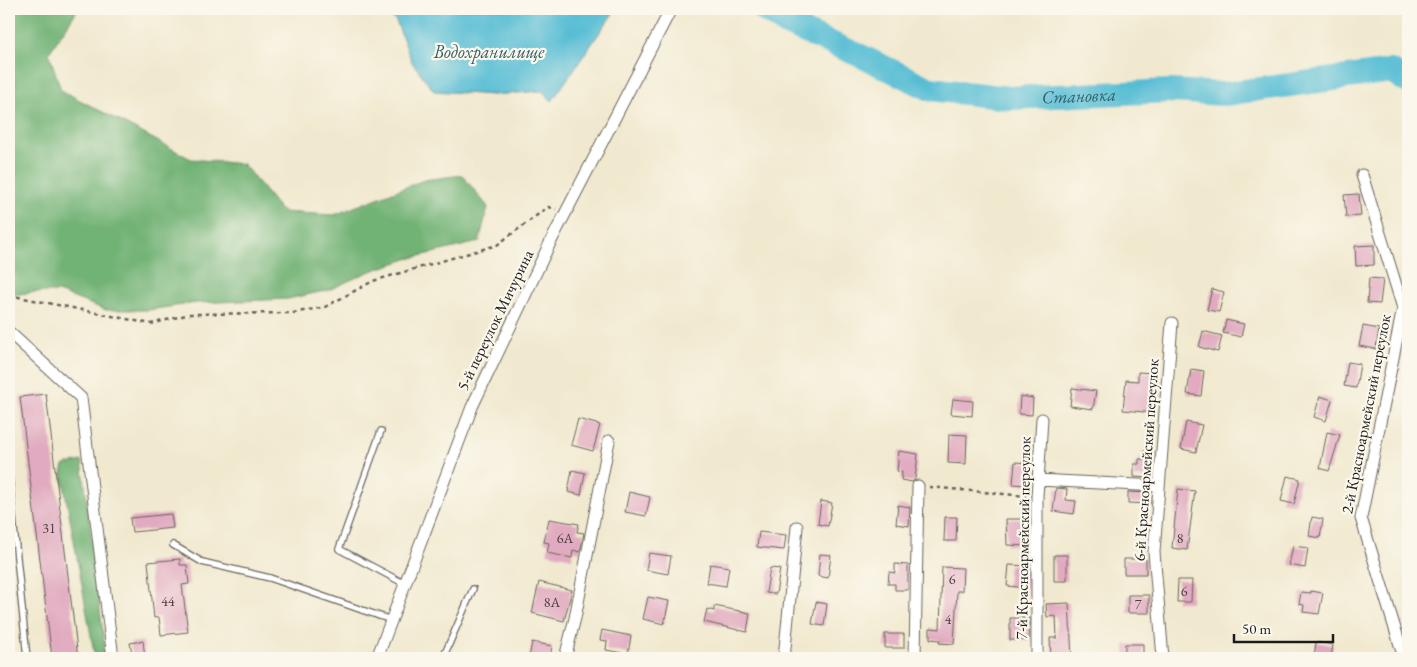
<svg xmlns="http://www.w3.org/2000/svg" width="1417" height="667" font-family="'EB Garamond',serif">
  <rect width="100%" height="100%" fill="#fbf7ec"/>
  <filter id="ink" filterUnits="userSpaceOnUse"><feTurbulence type="fractalNoise" baseFrequency=".02" numOctaves="2"/><feDisplacementMap in="SourceGraphic" scale="10" xChannelSelector="R" yChannelSelector="G"/><feConvolveMatrix kernelMatrix="1 2 1 2 8 2 1 2 1" color-interpolation-filters="sRGB"/></filter>
  <filter id="wash" filterUnits="userSpaceOnUse"><feTurbulence type="fractalNoise" baseFrequency=".0096" numOctaves="4" result="noise"/><feDisplacementMap in="SourceGraphic" scale="20" xChannelSelector="R" yChannelSelector="G"/><feGaussianBlur stdDeviation="1.12" result="paint"/><feColorMatrix in="noise" values="0 0 0 0 0 0 0 0 0 0 0 0 0 0 0 0 0 1.4 0 .05"/><feComposite in="paint" operator="in"/></filter>
  <g filter="url(#wash)">
    <rect width="100%" height="100%" fill="#f1e9cf"/>
    <!-- forest -->
    <path fill="#71b274" stroke="#466748" d="M9,9H78L49,53L61,90L191,159L243,164L282,212L334,215L424,180L462,175L488,207L479,242L407,259L368,272L329,290L288,299L196,303L148,310H106L58,292H35L12,295L9,276Z
      M82,461L106,658H95L62,474L64,465Z"/>
    <!-- water -->
    <path fill="#56bdd4" stroke="#396c78" d="M383,9H616L552,101L542,91L493,95L434,91L412,62L396,21Z"/>
    <g fill="none" stroke-linecap="round" stroke-linejoin="round">
      <!-- river -->
      <path stroke="#56bdd4" stroke-width="24" id="s1" d="M763,9L784,23L861,56L930,89L1009,98L1170,91L1224,94L1391,71L1408,82"/>
    </g>
    <g id="blocks">
      <!-- building -->
      <path fill="#e1aac0" d="M1359,194L1361,216L1346,217L1344,195Z
        M1374,245V265L1356,266L1355,246Z
        M1369,278L1383,279L1380,304L1367,303Z
        M1212,289L1224,292L1219,312L1207,310Z
        M1226,320L1244,324L1241,337L1223,333Z
        M1363,326L1379,329L1376,349L1359,346Z
        M1203,331L1222,336L1218,352L1199,347Z
        M1348,362L1360,364L1356,388L1344,386Z
        M1191,369L1204,371L1201,396L1187,394Z
        M1138,372L1153,373L1152,380L1158,381L1155,413L1123,410L1126,380L1138,381Z
        M1072,388L1096,391L1093,409L1070,406Z
        M46,394L78,658H52L20,397Z
        M1020,396L1033,398L1032,415L1019,414Z
        M1320,396L1332,400L1326,421L1314,417Z
        M953,399L973,401L972,416L951,414Z
        M578,419L600,425L593,451L571,445Z
        M1186,422L1202,425L1196,452L1181,449Z
        M1327,432L1340,435L1329,471L1320,468Z
        M949,434L967,435L966,464L948,463Z
        M899,451L918,454L915,479L912,482L901,480L902,472L897,471Z
        M1144,451L1154,452L1150,478L1134,477V464H1139V459H1144Z
        M1015,462L1029,463L1027,485L1013,484Z
        M572,470L585,473L581,495L568,492Z
        M1287,476L1300,479L1294,504L1281,501Z
        M1056,488L1067,489L1066,500L1076,501L1074,514L1053,511Z
        M1178,489L1195,491L1187,550L1172,548Z
        M629,492L650,497L646,516L625,512Z
        M1128,492L1150,493V504L1128,503Z
        M821,501L832,503L828,526L818,524Z
        M898,505L910,507L909,526L896,524Z
        M171,514L173,528L132,532L130,518Z
        M945,517H957L956,541H944Z
        M1312,517L1323,519L1320,538L1309,536Z
        M549,519L579,524L577,532L584,533L580,552L573,550L572,558L547,553L549,543L544,542Z
        M1006,519H1028V546L1007,545Z
        M759,532L786,535L784,550L757,547Z
        M1293,546L1308,548L1305,568L1289,565Z
        M649,553L671,556L668,574L646,570Z
        M820,554L831,555L828,578L818,576Z
        M1054,555H1067V581H1054Z
        M180,559V565H187L189,584L182,585L188,632L161,635L159,617L154,618L148,562Z
        M1124,559H1146V574H1124Z
        M710,564L729,567L726,586L707,583Z
        M895,564L908,565V590H895V584H888L889,572L895,573Z
        M1009,565L1028,566L1027,588L1007,586Z
        M942,567L963,568L962,591H957L954,644L939,643L940,640L930,639V628L940,629Z
        M770,568L780,569L776,594L766,593Z
        M1178,580H1192L1191,602H1177Z
        M539,582L572,590L564,621L532,613Z
        M1311,591L1323,593L1319,614L1303,612L1304,605L1299,604L1301,592L1311,593Z
        M1128,595H1149V613H1128Z
        M648,597L669,601L664,624L643,619Z
        M816,602L827,604L824,626L812,624Z
        M1069,603L1072,658H1051L1050,638H1057L1056,616L1047,617L1046,604Z
        M714,606L750,613L747,632L704,622L707,609L714,611Z
        M1010,618H1030L1029,640H1010Z
        M602,630L631,636L628,654L606,650L607,641L600,640Z
        M885,634H904V648H885Z
        M143,641L145,658H133L130,643Z
        M532,642L552,646L550,658H529Z
        M1316,642L1333,645L1331,658H1314Z
        M1125,644H1143V658H1125Z"/>
    </g>
  </g>
  <g filter="url(#ink)">
    <use href="#blocks" fill-opacity="0" stroke="#67645b" stroke-width="1"/>
    <g fill="none" stroke-linecap="round" stroke-linejoin="round">
      <defs>
        <path id="service" d="M381,431L339,549L405,584
          M9,477L27,658
          M173,545L202,562L270,578L391,620
          M443,658L473,589"/>
        <path id="minor" d="M1362,175L1403,308L1361,518L1404,658
          M9,332L81,398L113,658
          M1038,480L1158,486
          M377,658L472,407L550,243L671,9
          M565,658L575,618L609,441
          M784,658L797,527
          M915,658L918,486
          M1037,658V497L1042,419
          M1163,658L1154,552L1172,323"/>
      </defs>
      <!-- service casing -->
      <use href="#service" stroke="#67645b" stroke-width="8"/>
      <!-- minor casing -->
      <use href="#minor" stroke="#67645b" stroke-width="13"/>
      <!-- path -->
      <path stroke="#67645b" stroke-width="2.5" stroke-dasharray="4 4" stroke-linecap="butt" d="M9,295L151,324L190,314L293,313L325,307L373,281L497,245L548,207L556,209
        M929,487L1026,496"/>
      <!-- service -->
      <use href="#service" stroke="#fff" stroke-width="5.5"/>
      <!-- minor -->
      <use href="#minor" stroke="#fff" stroke-width="11"/>
    </g>
  </g>
  <g text-anchor="middle" dominant-baseline="central" stroke-width="4.5" stroke-linejoin="round" paint-order="stroke">
    <!-- number labels -->
    <g font-size="14" fill="#4d4045">
      <text x="49" y="528">31</text>
      <text x="565" y="538">6А</text>
      <text x="1180" y="538">8</text>
      <text x="952" y="579">6</text>
      <text x="1184" y="591">6</text>
      <text x="168" y="601">44</text>
      <text x="552" y="602">8А</text>
      <text x="1138" y="604">7</text>
      <text x="948" y="619">4</text>
    </g>
    <!-- street labels -->
    <g font-size="16" fill="#1c1c1c" stroke="#fbf7ec">
      <text transform="translate(495 320) rotate(-64)">5-й переулок Мичурина</text>
      <text transform="translate(1366 414) rotate(-79)">2-й Красноармейский переулок</text>
      <text transform="translate(1146 460) rotate(-86)">6-й Красноармейский переулок</text>
      <text transform="translate(1023 538) rotate(-89)">7-й Красноармейский переулок</text>
    </g>
    <!-- water labels -->
    <g font-size="18" font-style="italic" fill="#335c66" stroke="#fbf7ec">
      <text x="489" y="51">Водохранилище</text>
      <text stroke="none"><textPath href="#s1" startOffset="335">Становка</textPath></text>
    </g>
  </g>
  <!-- margin -->
  <rect width="1417" height="667" fill="none" stroke="#fbf7ec" stroke-width="30"/>
  <!-- scale -->
  <path d="M1234 634v8h99v-8" fill="none" stroke="#1c1c1c" stroke-width="2.5"/>
  <text x="1242" y="634" font-size="15" fill="#1c1c1c" stroke="#fbf7ec" stroke-width="4" paint-order="stroke">50 m</text>
</svg>
